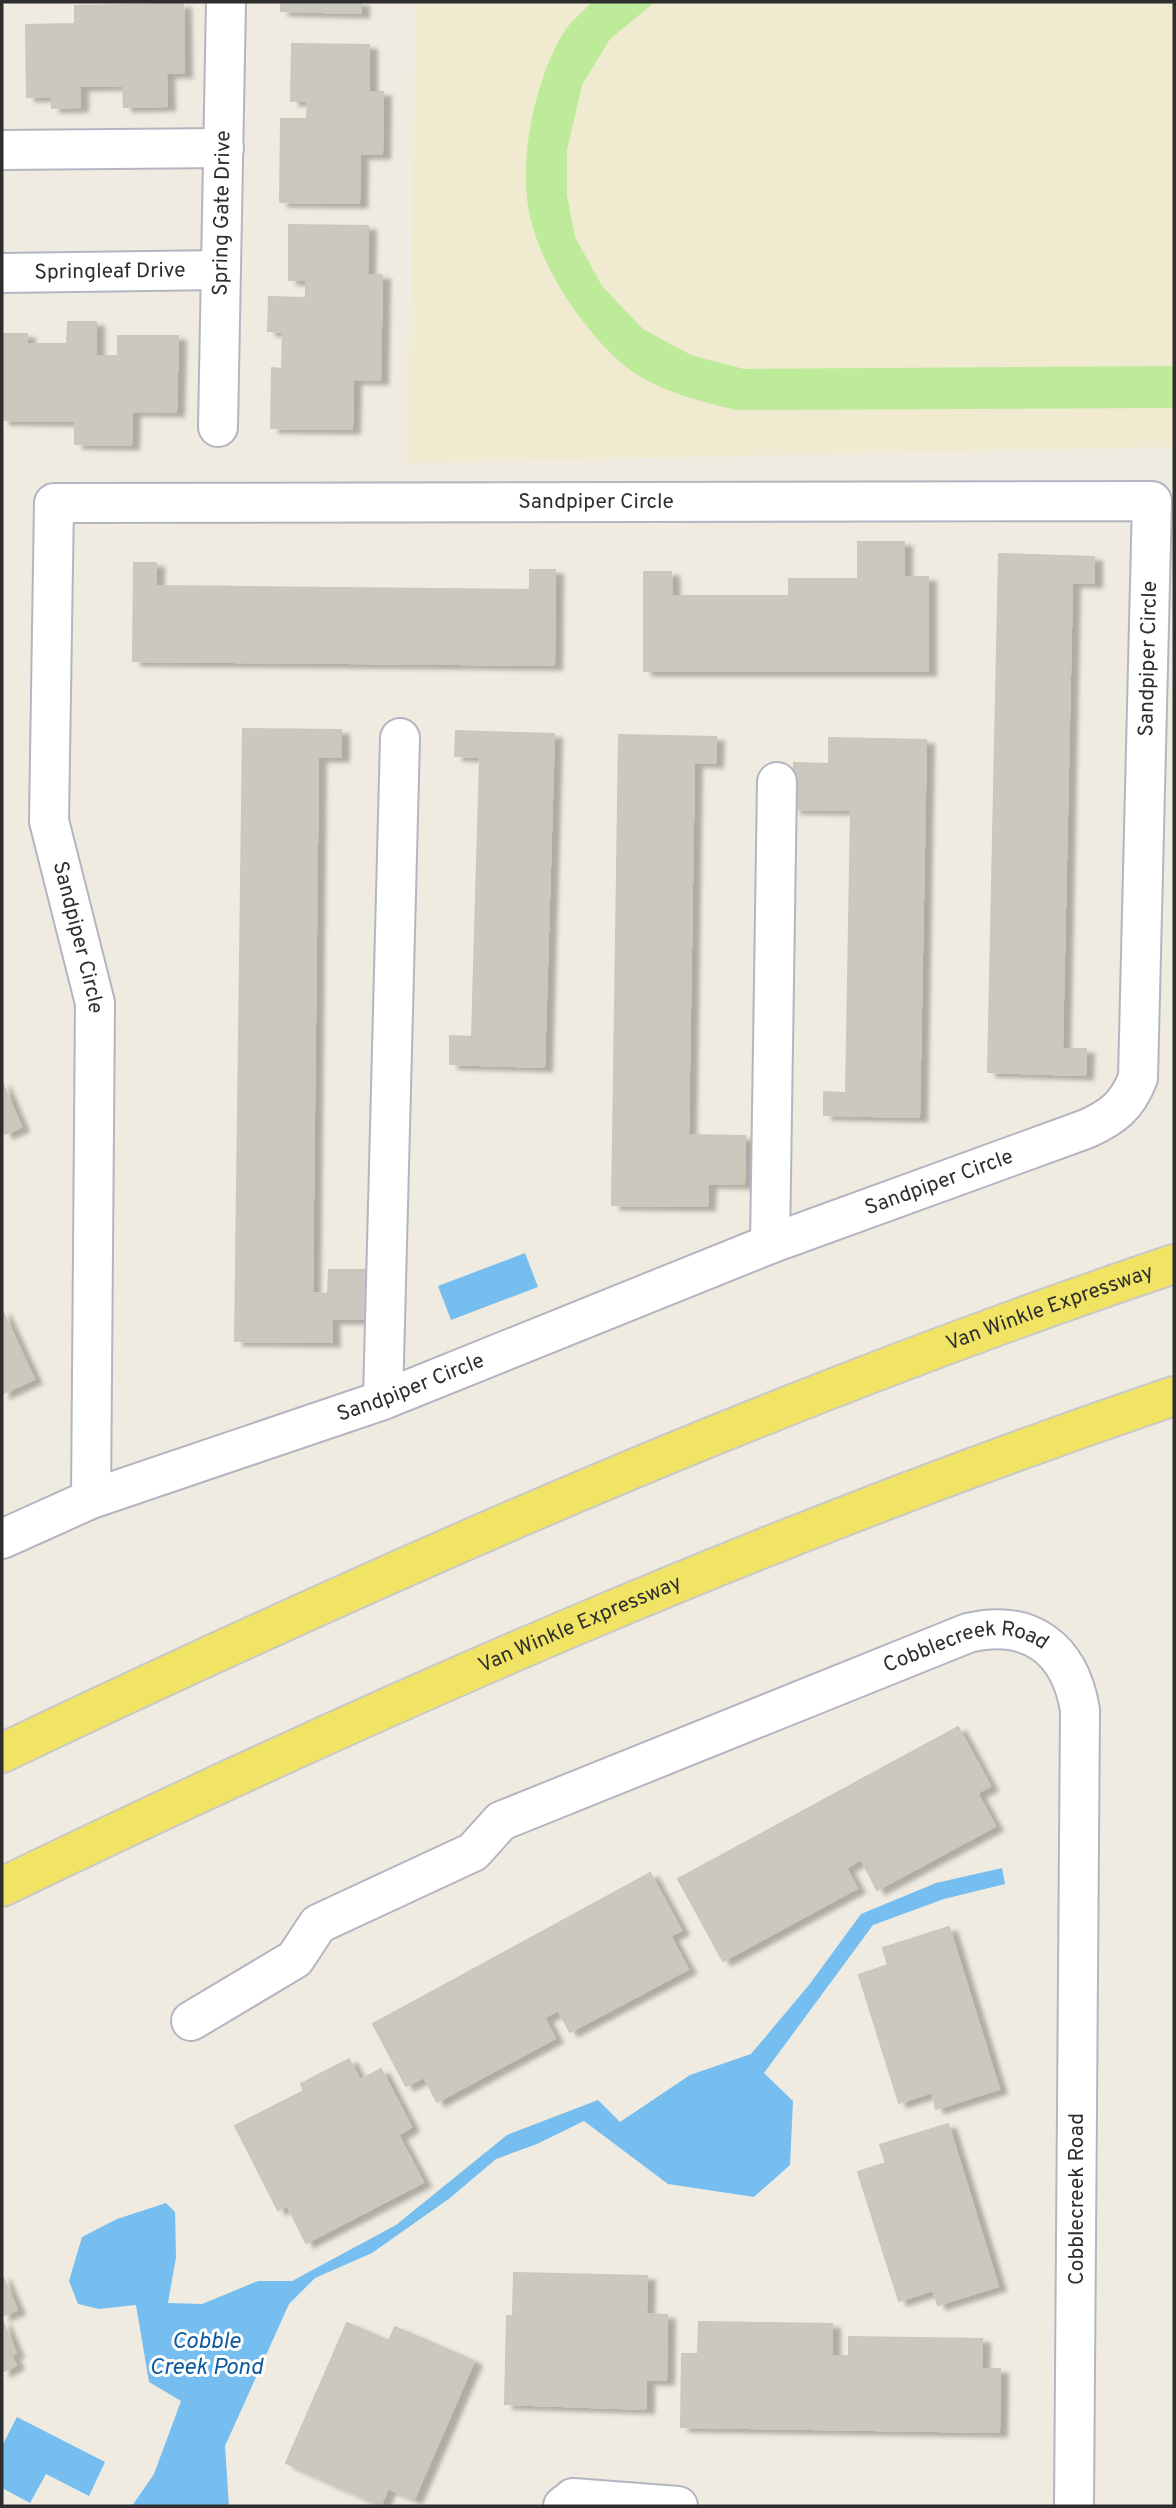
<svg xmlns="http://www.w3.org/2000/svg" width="1176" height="2508" font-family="Overpass,sans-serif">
  <defs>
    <filter id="shadow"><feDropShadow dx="8" dy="4.5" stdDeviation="2" flood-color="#0004"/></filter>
  </defs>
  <rect width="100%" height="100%" fill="#efebe1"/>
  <!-- education -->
  <path fill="#f0ead1" d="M416,2H1174V447L408,463Z"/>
  <!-- pitch -->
  <path fill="#beeb9a" d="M592,2H655L610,39L582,85L567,150V195L575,237L602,286L643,329L691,355L744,369L1174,366V408L736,410C695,400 652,390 619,361C578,324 532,254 527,198C521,147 538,71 566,29C573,19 584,11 592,2Z"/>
  <!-- water -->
  <path fill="#76beef" d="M525,1253L538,1287L451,1320L438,1286Z
    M1002,1868L1005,1884L944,1899L873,1925L764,2073L793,2101L790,2165L754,2197L668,2184L584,2121L537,2144L496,2159L450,2198L372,2253L315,2278L289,2304L225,2446L229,2506H132L154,2474L181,2401L149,2382L136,2305L99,2309L78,2304L69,2281L82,2237L117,2219L166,2203L175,2212L176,2257L168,2303L202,2304L258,2281H292L396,2225L507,2135L598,2100L620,2122L690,2075L751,2054L809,1985L861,1914L936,1883Z
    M17,2417L105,2462L89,2496L46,2474L30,2503L2,2488V2446Z"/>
  <!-- building -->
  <path fill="#cbc9bf" stroke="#cbc7ba" stroke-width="2" filter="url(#shadow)" d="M281,2H361V13L281,11Z
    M183,4L184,73H166L167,106L124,107L123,85L80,86V107L52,108V96L27,97L26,25L75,24V6Z
    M292,44L369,45V92H383L382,154H360L359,203L280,202L281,119H307L308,101H291Z
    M289,225L368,226L367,275H382L380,380L353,379L352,429L271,428L272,368L282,369L283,332L268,331L269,297L306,298V280H289Z
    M68,322H96V356H118V336H178L176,412L132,411L131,445L75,444V421L2,420V334H27V344H67Z
    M858,542H904V577H928V671H644V572H671L672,596H789V579H858Z
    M999,554L1094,557V583L1072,582L1062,1049H1086L1085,1075L988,1072Z
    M134,563H156V586L530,590V570H555L554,665L133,661Z
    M243,729L341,730V757H318L312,1293L328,1294L329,1270H367V1319H331L332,1342L235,1341Z
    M456,731L554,734L544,1067L450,1064V1036L472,1037L480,757L455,756Z
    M619,735L716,737L715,763L694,762L688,1135L745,1136L744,1184L708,1183L707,1206L612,1205Z
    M829,738L926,740L919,1117L824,1115V1092L846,1093L851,810L793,809L794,763L829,764Z
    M2,1082L21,1127L5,1134L2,1127Z
    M2,1310L34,1379L2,1394Z
    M958,1727L990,1786L977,1793L995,1826L877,1890L861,1859L846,1868L857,1888L723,1961L678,1879Z
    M650,1873L681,1930L670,1936L688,1969L570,2032L558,2010L544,2018L555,2038L437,2102L424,2077L406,2086L373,2024Z
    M949,1927L999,2089L936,2109L932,2092L899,2103L859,1975L888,1965L883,1948Z
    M349,2059L360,2080L381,2069L411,2127L398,2135L423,2182L306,2243L287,2205L278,2210L235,2126L304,2091L301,2084Z
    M948,2124L998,2286L938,2305L933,2290L899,2301L858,2172L886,2163L880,2145Z
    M514,2273L647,2276L646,2314L667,2315L666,2380H646V2409L505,2404L507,2316H513Z
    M2,2275L17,2310L2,2316Z
    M2,2320L16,2353L11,2355L16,2365L2,2372Z
    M699,2322L832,2324V2356H849V2337L982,2339L981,2369H1000L999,2432L681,2427L682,2354H698Z
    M347,2323L389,2341L395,2327L474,2361L414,2499L388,2488L381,2505L286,2463Z"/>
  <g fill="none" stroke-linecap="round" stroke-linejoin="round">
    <defs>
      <g id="minor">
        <path d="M2,150L224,148"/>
        <path id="s1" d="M2,273L221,270"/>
        <path id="s2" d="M218,427L226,2"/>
        <path d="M770,1244L777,782"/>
        <path d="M383,1400L400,738"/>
        <path id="s3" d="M2,1539L91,1499L383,1400L770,1244L1086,1129C1113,1117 1127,1106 1138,1078L1152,501L54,503L49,821L95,1003L91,1499"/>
        <path id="s4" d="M191,2021L295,1959L318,1924L473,1852L501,1821L968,1633C1030,1618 1070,1649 1080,1710L1074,2506"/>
        <path d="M563,2506L573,2498L678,2506"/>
      </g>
      <g id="major">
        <path id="s5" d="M2,1753C385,1571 772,1399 1174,1264"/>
        <path id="s6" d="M2,1887C383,1703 773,1532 1174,1396"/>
      </g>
    </defs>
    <!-- minor casing -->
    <use href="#minor" stroke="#b4b5c1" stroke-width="42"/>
    <!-- major casing -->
    <use href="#major" stroke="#c9c9c9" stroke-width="42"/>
    <!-- minor -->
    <use href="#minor" stroke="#fff" stroke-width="38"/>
    <!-- major -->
    <use href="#major" stroke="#f1e364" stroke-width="38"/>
  </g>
  <g text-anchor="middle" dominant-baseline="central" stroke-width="6" stroke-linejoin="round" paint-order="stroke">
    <!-- street labels -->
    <g font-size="21" fill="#2e2e2e" stroke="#fff">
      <text stroke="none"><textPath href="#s2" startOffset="214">Spring Gate Drive</textPath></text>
      <text stroke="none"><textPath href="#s1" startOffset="108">Springleaf Drive</textPath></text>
      <text x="596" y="502">Sandpiper Circle</text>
      <text stroke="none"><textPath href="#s3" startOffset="1654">Sandpiper Circle</textPath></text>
      <text stroke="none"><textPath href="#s3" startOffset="3348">Sandpiper Circle</textPath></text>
      <text stroke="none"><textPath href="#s3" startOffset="1003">Sandpiper Circle</textPath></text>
      <text stroke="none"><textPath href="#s5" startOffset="1139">Van Winkle Expressway</textPath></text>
      <text stroke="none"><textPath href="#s3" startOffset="436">Sandpiper Circle</textPath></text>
      <text stroke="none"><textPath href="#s6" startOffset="635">Van Winkle Expressway</textPath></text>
      <text stroke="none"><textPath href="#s4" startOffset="875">Cobblecreek Road</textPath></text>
      <text transform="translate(1077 2199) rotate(-90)">Cobblecreek Road</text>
    </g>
    <!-- water labels -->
    <g font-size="23" font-style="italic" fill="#0e5aa1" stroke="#fff">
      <text x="206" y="2342">Cobble<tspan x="206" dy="26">Creek Pond</tspan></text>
    </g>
  </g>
  <!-- border -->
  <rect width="1176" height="2508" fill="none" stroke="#2e2e2e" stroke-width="7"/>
</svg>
